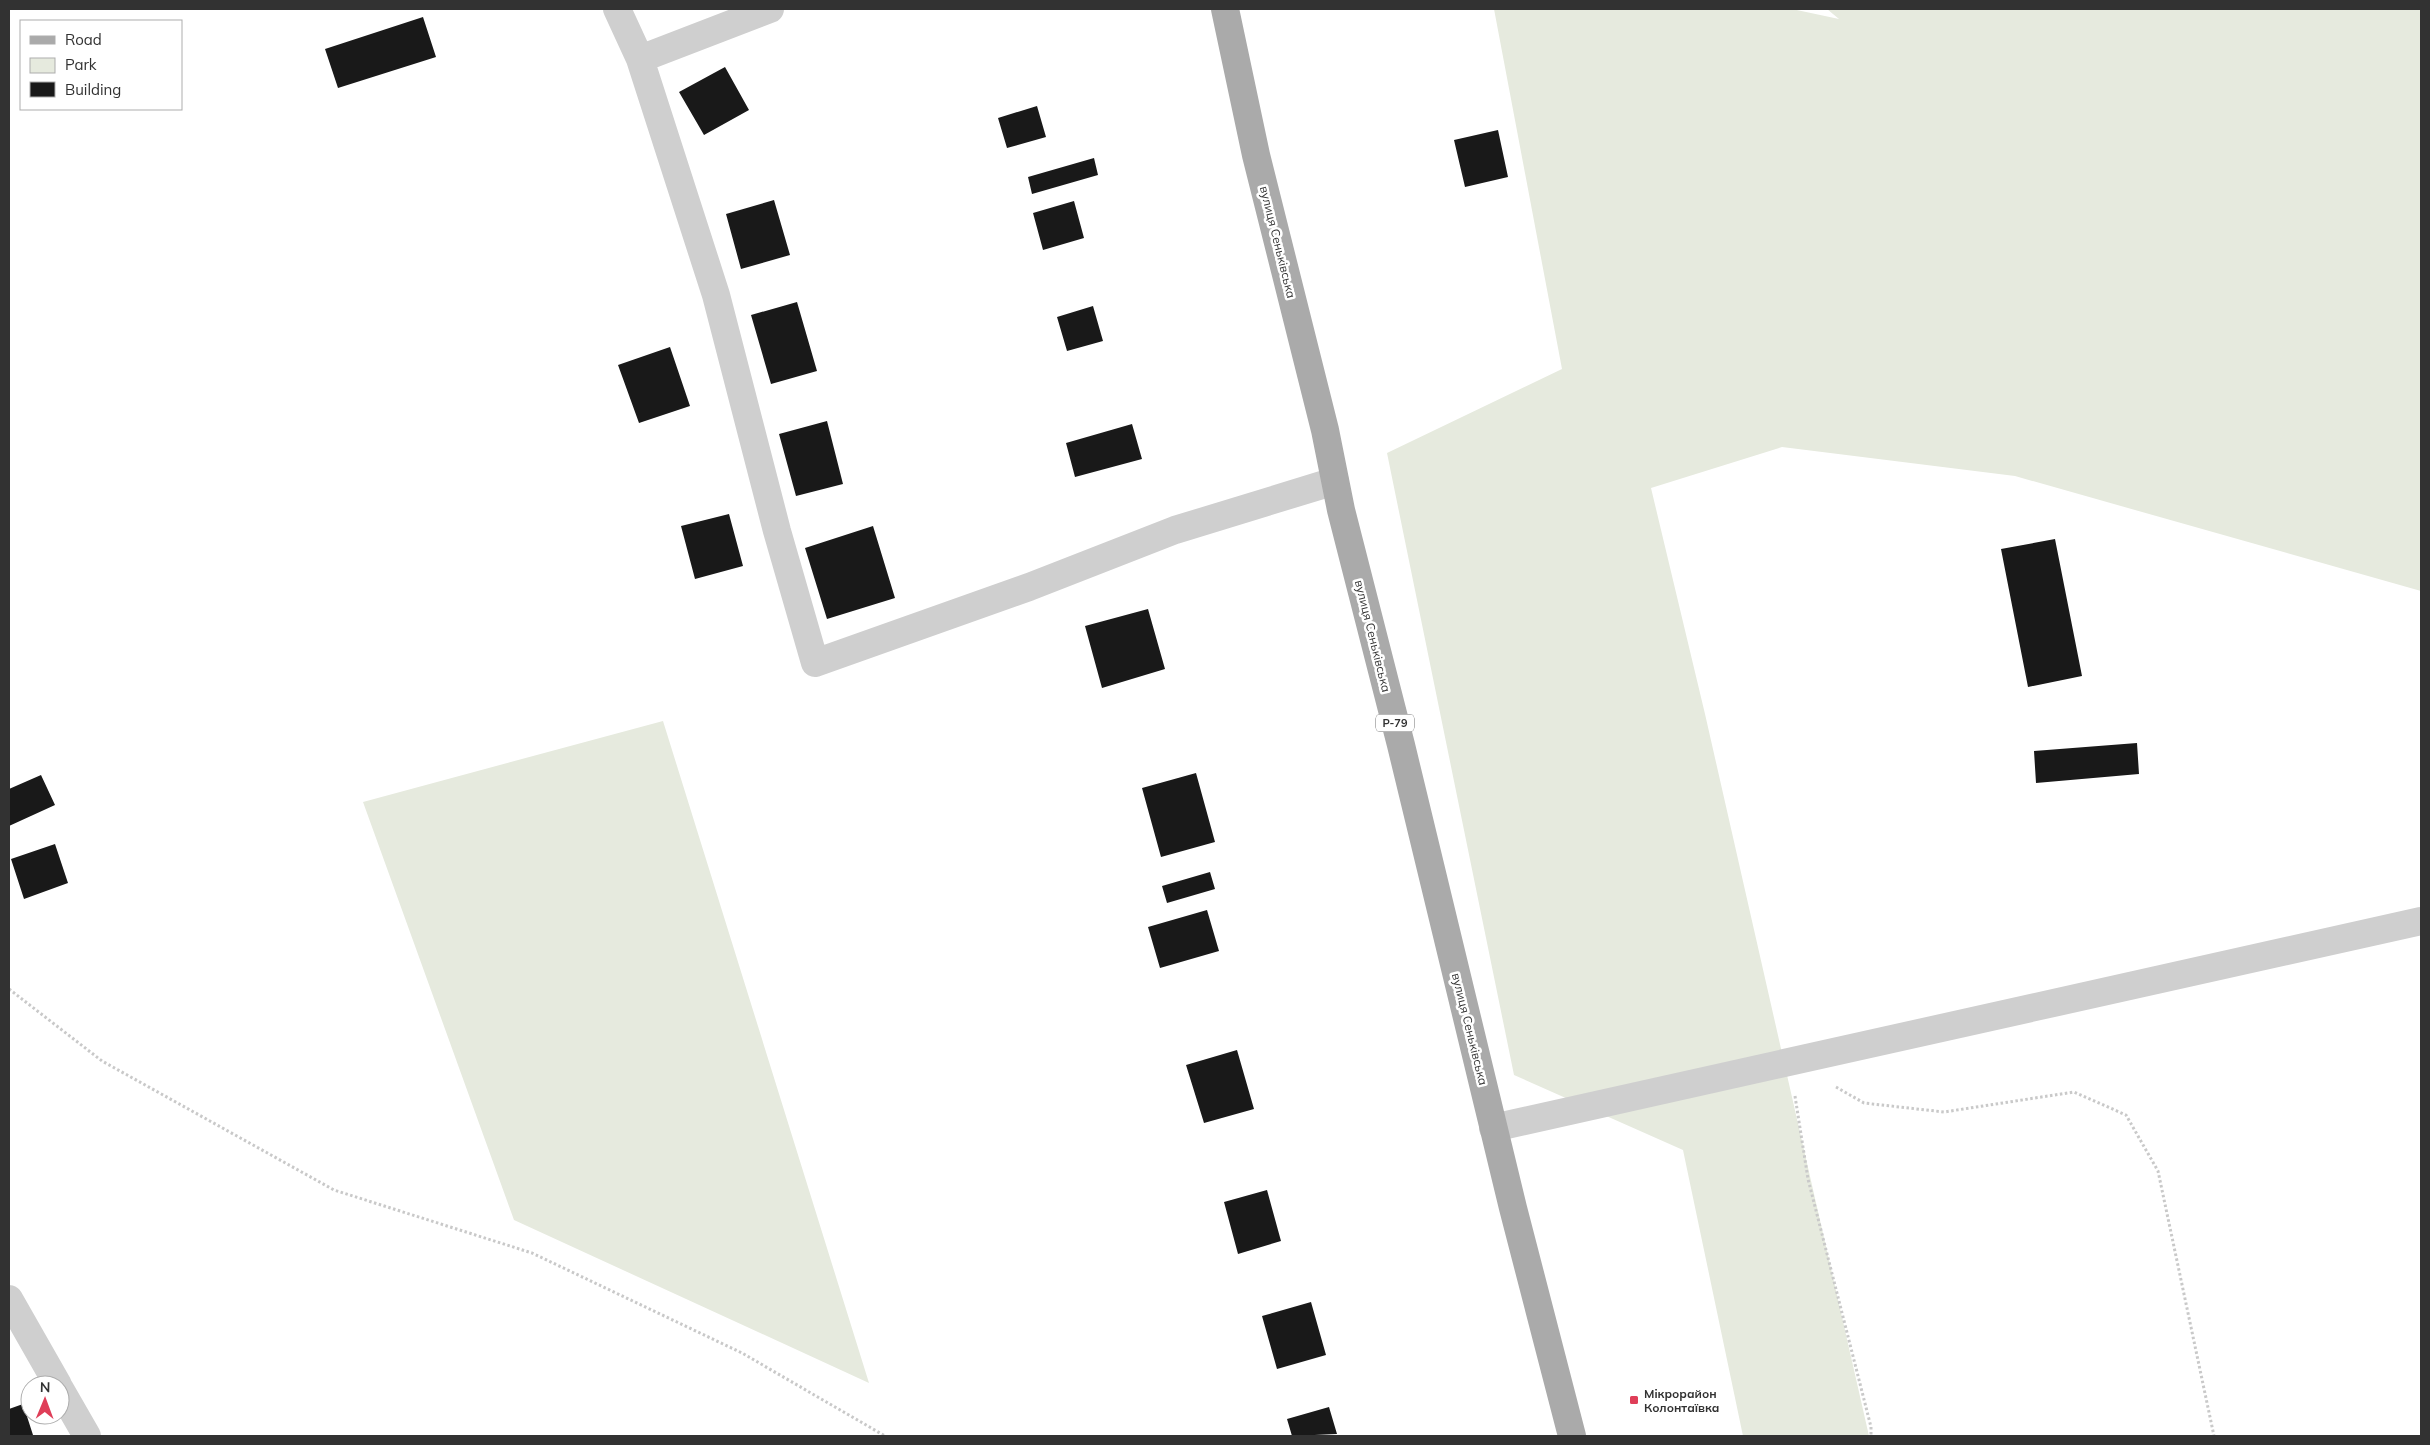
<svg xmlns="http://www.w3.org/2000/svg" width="2430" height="1445" font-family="Mulish,sans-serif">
  <rect width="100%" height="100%" fill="#fff"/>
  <!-- green -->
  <path fill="#e6eade" d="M1494,9H1792L1839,19L1827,9H2421V591L2015,476L1782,447L1651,488L1705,714L1869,1436H1743L1683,1150L1514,1075L1387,453L1562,369Z
    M663,721L869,1383L514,1220L363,802Z"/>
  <!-- building -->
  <path fill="#191919" d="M423,17L436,57L338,88L325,49Z
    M725,67L749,110L704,135L679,92Z
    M1037,106L1046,137L1007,148L998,118Z
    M1498,130L1508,177L1465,187L1454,140Z
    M1094,158L1098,175L1032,194L1028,177Z
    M774,200L790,255L741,269L726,214Z
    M1074,201L1084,238L1043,250L1033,213Z
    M797,302L817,371L771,384L751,315Z
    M1093,306L1103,341L1067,351L1057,317Z
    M670,347L690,406L639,423L618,365Z
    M827,421L843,484L796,496L779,434Z
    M1132,424L1142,459L1075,477L1066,443Z
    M729,514L743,566L695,579L681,526Z
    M873,526L895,598L827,619L805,548Z
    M2055,539L2082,676L2028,687L2001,549Z
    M1148,609L1165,669L1102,688L1085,626Z
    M2137,743L2139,774L2036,783L2034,751Z
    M1196,773L1215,842L1161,857L1142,788Z
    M41,775L55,805L9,826V789Z
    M55,844L68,883L24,899L11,859Z
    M1210,872L1215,889L1167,903L1162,886Z
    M1207,910L1219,951L1160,968L1148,927Z
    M1237,1050L1254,1109L1204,1123L1186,1065Z
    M1267,1190L1281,1241L1238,1254L1224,1202Z
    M1311,1302L1326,1355L1277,1369L1262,1316Z
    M23,1404L33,1435L9,1436V1409Z
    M1329,1407L1337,1434L1292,1436L1287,1419Z"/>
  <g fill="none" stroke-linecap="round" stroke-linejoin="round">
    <!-- path -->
    <path stroke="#c9c9c9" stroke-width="3" stroke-dasharray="2.5 2.5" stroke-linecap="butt" d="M9,989L102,1061L334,1190L532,1253L742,1353L885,1436
      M1836,1087L1864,1103L1944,1112L2074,1092L2126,1115L2158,1171L2214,1436
      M1795,1096L1808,1179L1871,1427V1436"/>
    <!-- minor -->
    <path stroke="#cfcfcf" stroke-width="28" d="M617,9L640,59L770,9
      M640,59L716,295L777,531L815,663L1029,587L1175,530L1335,481
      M1493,1128L2421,921
      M9,1299L58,1385
      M60,1389L87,1436"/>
    <!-- primary -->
    <path stroke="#aaa" stroke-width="28" d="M1225,9L1256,155L1325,430L1341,510L1401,745L1513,1208L1572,1436"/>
  </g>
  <!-- markers -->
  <rect fill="#df3e58" stroke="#fff" stroke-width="2" x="1629" y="1395" width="10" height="10" rx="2.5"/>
  <g text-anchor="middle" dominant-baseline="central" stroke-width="5" stroke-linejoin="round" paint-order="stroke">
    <!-- shield labels -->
    <rect fill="#fff" stroke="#707070" stroke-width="1" x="1376" y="714.5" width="38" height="17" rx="4"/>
    <g font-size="11" font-weight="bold" fill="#323232">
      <text x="1395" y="723">Р-79</text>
    </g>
    <!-- street labels -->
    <g font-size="12" fill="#323232" stroke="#fff">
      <text transform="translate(1278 242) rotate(76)">вулиця Сенькiвська</text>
      <text transform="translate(1373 636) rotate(76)">вулиця Сенькiвська</text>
      <text transform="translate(1470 1029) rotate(76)">вулиця Сенькiвська</text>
    </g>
    <!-- poi labels -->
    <g font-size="12" font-weight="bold" fill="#323232" stroke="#fff" text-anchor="start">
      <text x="1644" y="1393">Мiкрорайон<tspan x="1644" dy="14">Колонтаївка</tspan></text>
    </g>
  </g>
  <!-- border -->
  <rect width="2430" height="1445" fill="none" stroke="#323232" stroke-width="20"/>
  <!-- legend -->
  <rect x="20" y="20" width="162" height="90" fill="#ffffff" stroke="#adadad"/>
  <rect x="30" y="36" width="25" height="8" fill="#aaaaaa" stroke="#adadad"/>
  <text x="65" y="45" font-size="15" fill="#323232">Road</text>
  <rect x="30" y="58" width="25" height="15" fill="#e6eade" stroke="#adadad"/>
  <text x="65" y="70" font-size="15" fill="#323232">Park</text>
  <rect x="30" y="82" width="25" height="15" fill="#191919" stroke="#adadad"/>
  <text x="65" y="95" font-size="15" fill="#323232">Building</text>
  <!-- north arrow -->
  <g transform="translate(45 1400) rotate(1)"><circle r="24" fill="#ffffff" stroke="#adadad"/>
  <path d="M0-4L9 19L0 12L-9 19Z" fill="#df3e58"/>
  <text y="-8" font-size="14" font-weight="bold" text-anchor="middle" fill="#323232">N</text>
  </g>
</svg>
